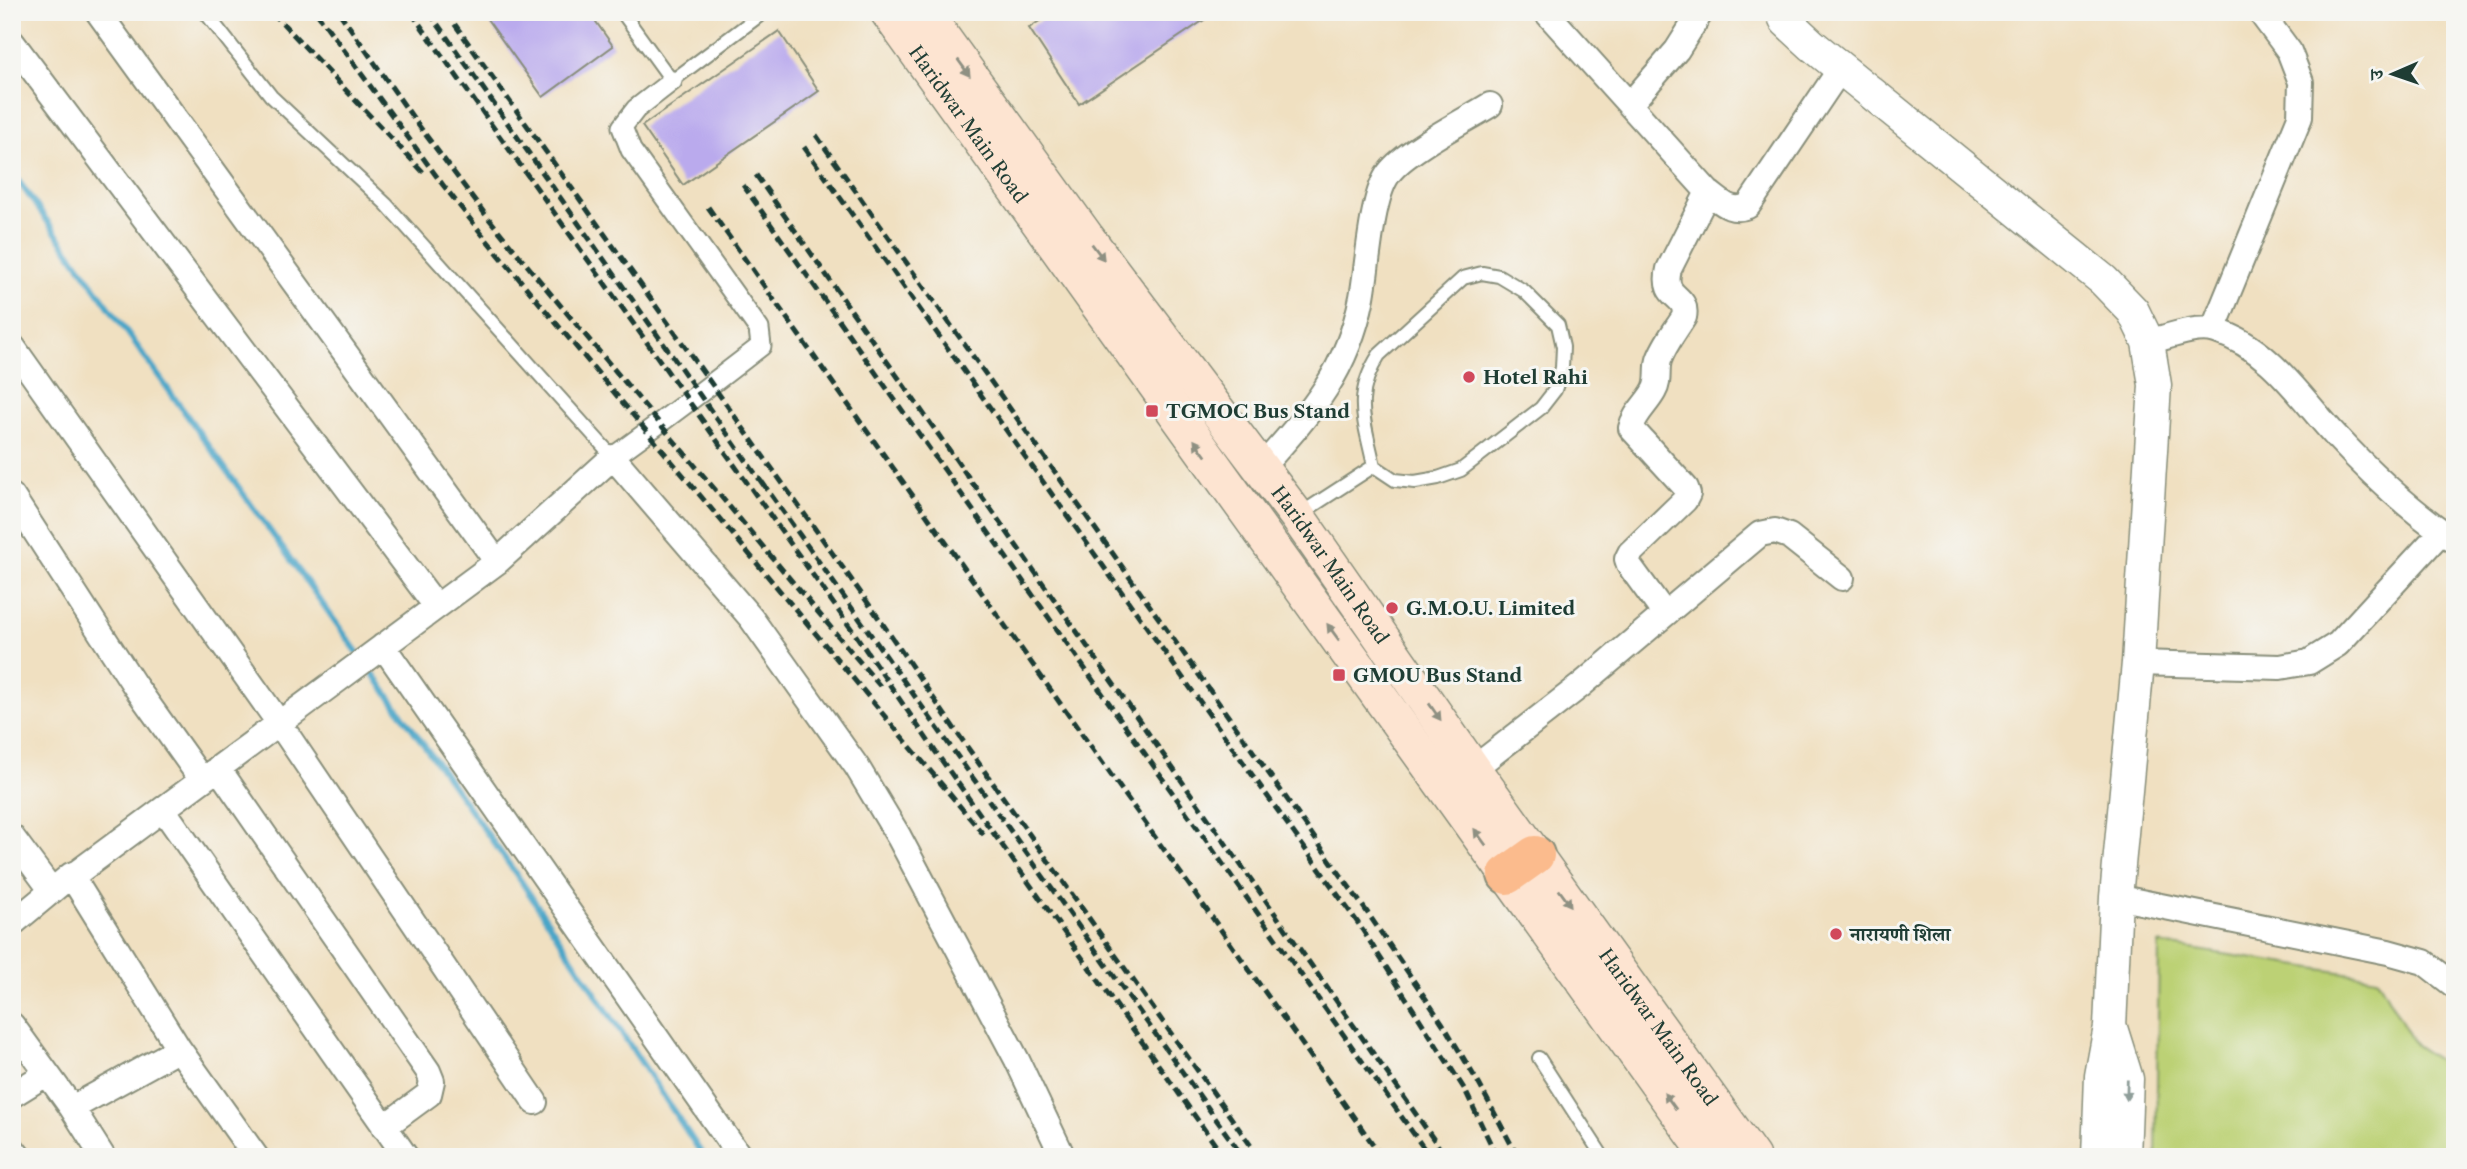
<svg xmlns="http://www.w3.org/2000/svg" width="2467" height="1169" font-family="'Libre Caslon Text','Noto Serif Devanagari',serif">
  <rect width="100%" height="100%" fill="#f6f6f2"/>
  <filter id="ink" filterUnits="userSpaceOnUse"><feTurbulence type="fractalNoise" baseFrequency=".0143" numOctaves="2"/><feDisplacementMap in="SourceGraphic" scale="14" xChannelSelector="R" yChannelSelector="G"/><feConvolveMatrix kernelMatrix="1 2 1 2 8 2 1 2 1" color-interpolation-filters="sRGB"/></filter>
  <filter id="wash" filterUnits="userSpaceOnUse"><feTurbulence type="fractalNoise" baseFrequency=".00686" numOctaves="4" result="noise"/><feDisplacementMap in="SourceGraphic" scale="28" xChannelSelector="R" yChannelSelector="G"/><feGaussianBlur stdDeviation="1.57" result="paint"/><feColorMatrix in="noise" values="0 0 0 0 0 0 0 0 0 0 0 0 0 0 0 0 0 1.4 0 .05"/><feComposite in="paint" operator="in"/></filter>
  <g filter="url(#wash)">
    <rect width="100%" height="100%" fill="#f0e0c1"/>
    <!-- green -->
    <path fill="#bcd175" stroke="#6e8754" stroke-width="2" d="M2159,944L2377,978L2415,1045L2455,1071V1157H2156Z"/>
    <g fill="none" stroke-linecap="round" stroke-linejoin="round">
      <!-- stream -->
      <path stroke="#49a5c7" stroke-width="6" d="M12,172L360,656
        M367,665L521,881L704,1157"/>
    </g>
    <g id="blocks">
      <!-- building -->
      <path fill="#baaaed" d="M482,12H589L613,46L543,97Z
        M1053,12H1216L1079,104L1029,28Z
        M779,31L819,91L683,185L642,126Z"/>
    </g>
  </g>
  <g filter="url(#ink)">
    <use href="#blocks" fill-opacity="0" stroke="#888e7a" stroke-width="2"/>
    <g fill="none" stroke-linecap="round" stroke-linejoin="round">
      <defs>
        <path id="service" d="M205,12L271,96L386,204L613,457
          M622,12L672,81L764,12
          M1297,516L1374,466L1395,480L1415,482L1438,478L1461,470L1541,408L1555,390L1562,368L1563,347L1558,325L1524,291L1499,276L1482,273L1463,278L1379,355C1352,397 1365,422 1374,466
          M1539,1058L1603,1157"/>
        <path id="pedestrian" d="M613,457C663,421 712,384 761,346L759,329L631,150L622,127L636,109L672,81"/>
        <path id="minor" d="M98,12L497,562
          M1546,12L1708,192C1722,202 1730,213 1748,206L1841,68
          M12,42L436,606
          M1631,103L1677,50L1701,12
          M2213,330L2300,117L2301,82L2289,51L2260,12
          M2148,342C2168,337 2196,325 2216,331C2269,347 2300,397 2335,435C2371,474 2411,511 2455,541
          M13,347L279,723L535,1102
          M1261,468C1311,412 1347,373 1362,297C1368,266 1371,196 1389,173C1405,151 1464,121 1490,105
          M12,496L135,686L202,780
          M1664,613L1629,565L1627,559L1630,553L1685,500L1688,494L1686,488L1631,428C1634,414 1647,404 1654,391C1660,381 1656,371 1659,360C1664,345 1676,330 1684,317C1689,293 1661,301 1669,269L1708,192
          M383,646L740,1157
          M2138,663L2280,667L2309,662L2338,644L2441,532
          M218,768L428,1071L432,1081L429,1094L384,1127
          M1473,769L1580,686L1760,534L1775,531L1789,536L1842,578
          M163,809L406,1157
          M12,837L52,891
          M71,875L179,1049L256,1157
          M2116,897L2388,952L2424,962L2455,986
          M12,924L71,875L78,872L497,562L613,457L751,618L857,767L899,837L1017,1060L1063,1157
          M12,1025L72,1108L103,1157
          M12,1095L46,1074
          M72,1108L179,1049
          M12,1148L19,1157"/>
        <path id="tertiary" d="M1782,12L1786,21L1812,45L2103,280L2133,311L2148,342L2155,385L2138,663L2116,897L2110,1027L2101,1076L2098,1157
          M2111,1028L2127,1079L2124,1157"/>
        <g id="secondary">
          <path id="s1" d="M888,12L1710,1157"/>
          <path id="s2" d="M924,12L1087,238L1297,516L1473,769L1752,1157"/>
        </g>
        <path id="primary" d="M1507,875L1535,855"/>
      </defs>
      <!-- service casing -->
      <use href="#service" stroke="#888e7a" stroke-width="16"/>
      <!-- pedestrian casing -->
      <use href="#pedestrian" stroke="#888e7a" stroke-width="23"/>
      <!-- minor casing -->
      <use href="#minor" stroke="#888e7a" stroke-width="28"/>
      <!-- tertiary casing -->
      <use href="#tertiary" stroke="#888e7a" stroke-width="35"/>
      <!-- secondary casing -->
      <use href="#secondary" stroke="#888e7a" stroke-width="38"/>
      <!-- primary casing -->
      <use href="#primary" stroke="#888e7a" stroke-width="42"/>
      <!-- service -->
      <use href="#service" stroke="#fff" stroke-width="12"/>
      <!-- pedestrian -->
      <use href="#pedestrian" stroke="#fff" stroke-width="19"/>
      <!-- minor -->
      <use href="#minor" stroke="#fff" stroke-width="24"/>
      <!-- tertiary -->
      <use href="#tertiary" stroke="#fff" stroke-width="32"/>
      <!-- secondary -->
      <use href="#secondary" stroke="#fde4d1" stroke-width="35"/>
      <!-- primary -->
      <use href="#primary" stroke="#fbbb8d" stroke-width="38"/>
      <!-- rail -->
      <path stroke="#1f3d34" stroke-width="5" stroke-dasharray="10 5" stroke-linecap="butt" d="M272,12L426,175
        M316,12L443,185L485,238L984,835
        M339,12L416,122L485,214L545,287L880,686
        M411,12L855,634L935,751L1224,1157
        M429,12L767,490
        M446,12L878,617L958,734L1259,1157
        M816,135L1367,912L1443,1024L1479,1084L1518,1157
        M804,147L1358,923L1465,1090L1497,1157
        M756,175L1446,1157
        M743,185L1430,1157
        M708,207L1382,1157
        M762,482L1243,1157"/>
    </g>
    <!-- one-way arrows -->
    <defs><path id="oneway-solid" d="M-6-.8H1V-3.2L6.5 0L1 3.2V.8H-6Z" transform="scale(1.75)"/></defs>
    <g fill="#8e9082">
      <use href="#oneway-solid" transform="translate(964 68) rotate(54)"/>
      <use href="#oneway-solid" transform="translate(1098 252) rotate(53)"/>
      <use href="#oneway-solid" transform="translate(1200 448) rotate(-126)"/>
      <use href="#oneway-solid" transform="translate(1333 632) rotate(-126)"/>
      <use href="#oneway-solid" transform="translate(1435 712) rotate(55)"/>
      <use href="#oneway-solid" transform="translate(1480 837) rotate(-126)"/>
      <use href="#oneway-solid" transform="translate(1565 898) rotate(54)"/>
      <use href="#oneway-solid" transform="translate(1670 1101) rotate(-126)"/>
    </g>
    <use fill="#8f9e9a" href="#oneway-solid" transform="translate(2127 1090) rotate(92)"/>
  </g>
  <!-- markers -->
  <g fill="#d1495b" stroke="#f6f6f2" stroke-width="2.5">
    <circle cx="1469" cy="377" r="7"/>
    <rect x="1145" y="404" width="14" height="14" rx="3.5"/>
    <circle cx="1392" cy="608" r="7"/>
    <rect x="1332" y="668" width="14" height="14" rx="3.5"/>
    <circle cx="1836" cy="934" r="7"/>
  </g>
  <g text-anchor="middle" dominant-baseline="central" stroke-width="6" stroke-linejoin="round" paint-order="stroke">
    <!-- street labels -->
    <g font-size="19" fill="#1f3d34" stroke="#f6f6f2">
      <text stroke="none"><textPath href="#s1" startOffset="138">Haridwar Main Road</textPath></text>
      <text stroke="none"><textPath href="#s2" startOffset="686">Haridwar Main Road</textPath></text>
      <text stroke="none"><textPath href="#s2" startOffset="1253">Haridwar Main Road</textPath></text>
    </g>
    <!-- poi labels -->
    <g font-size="19" font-weight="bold" fill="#1f3d34" stroke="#f6f6f2" text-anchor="start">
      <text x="1483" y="377">Hotel Rahi</text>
      <text x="1166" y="411">TGMOC Bus Stand</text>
      <text x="1406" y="608">G.M.O.U. Limited</text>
      <text x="1353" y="675">GMOU Bus Stand</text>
      <text x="1850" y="934">नारायणी शिला</text>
    </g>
  </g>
  <!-- margin -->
  <rect width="2467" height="1169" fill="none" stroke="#f6f6f2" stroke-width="42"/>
  <!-- north arrow -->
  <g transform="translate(2393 74) rotate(268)" stroke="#f6f6f2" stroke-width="5" paint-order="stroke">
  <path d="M0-5L12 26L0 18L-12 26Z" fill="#1f3d34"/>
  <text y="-10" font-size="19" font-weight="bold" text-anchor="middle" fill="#1f3d34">उ</text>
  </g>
</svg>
